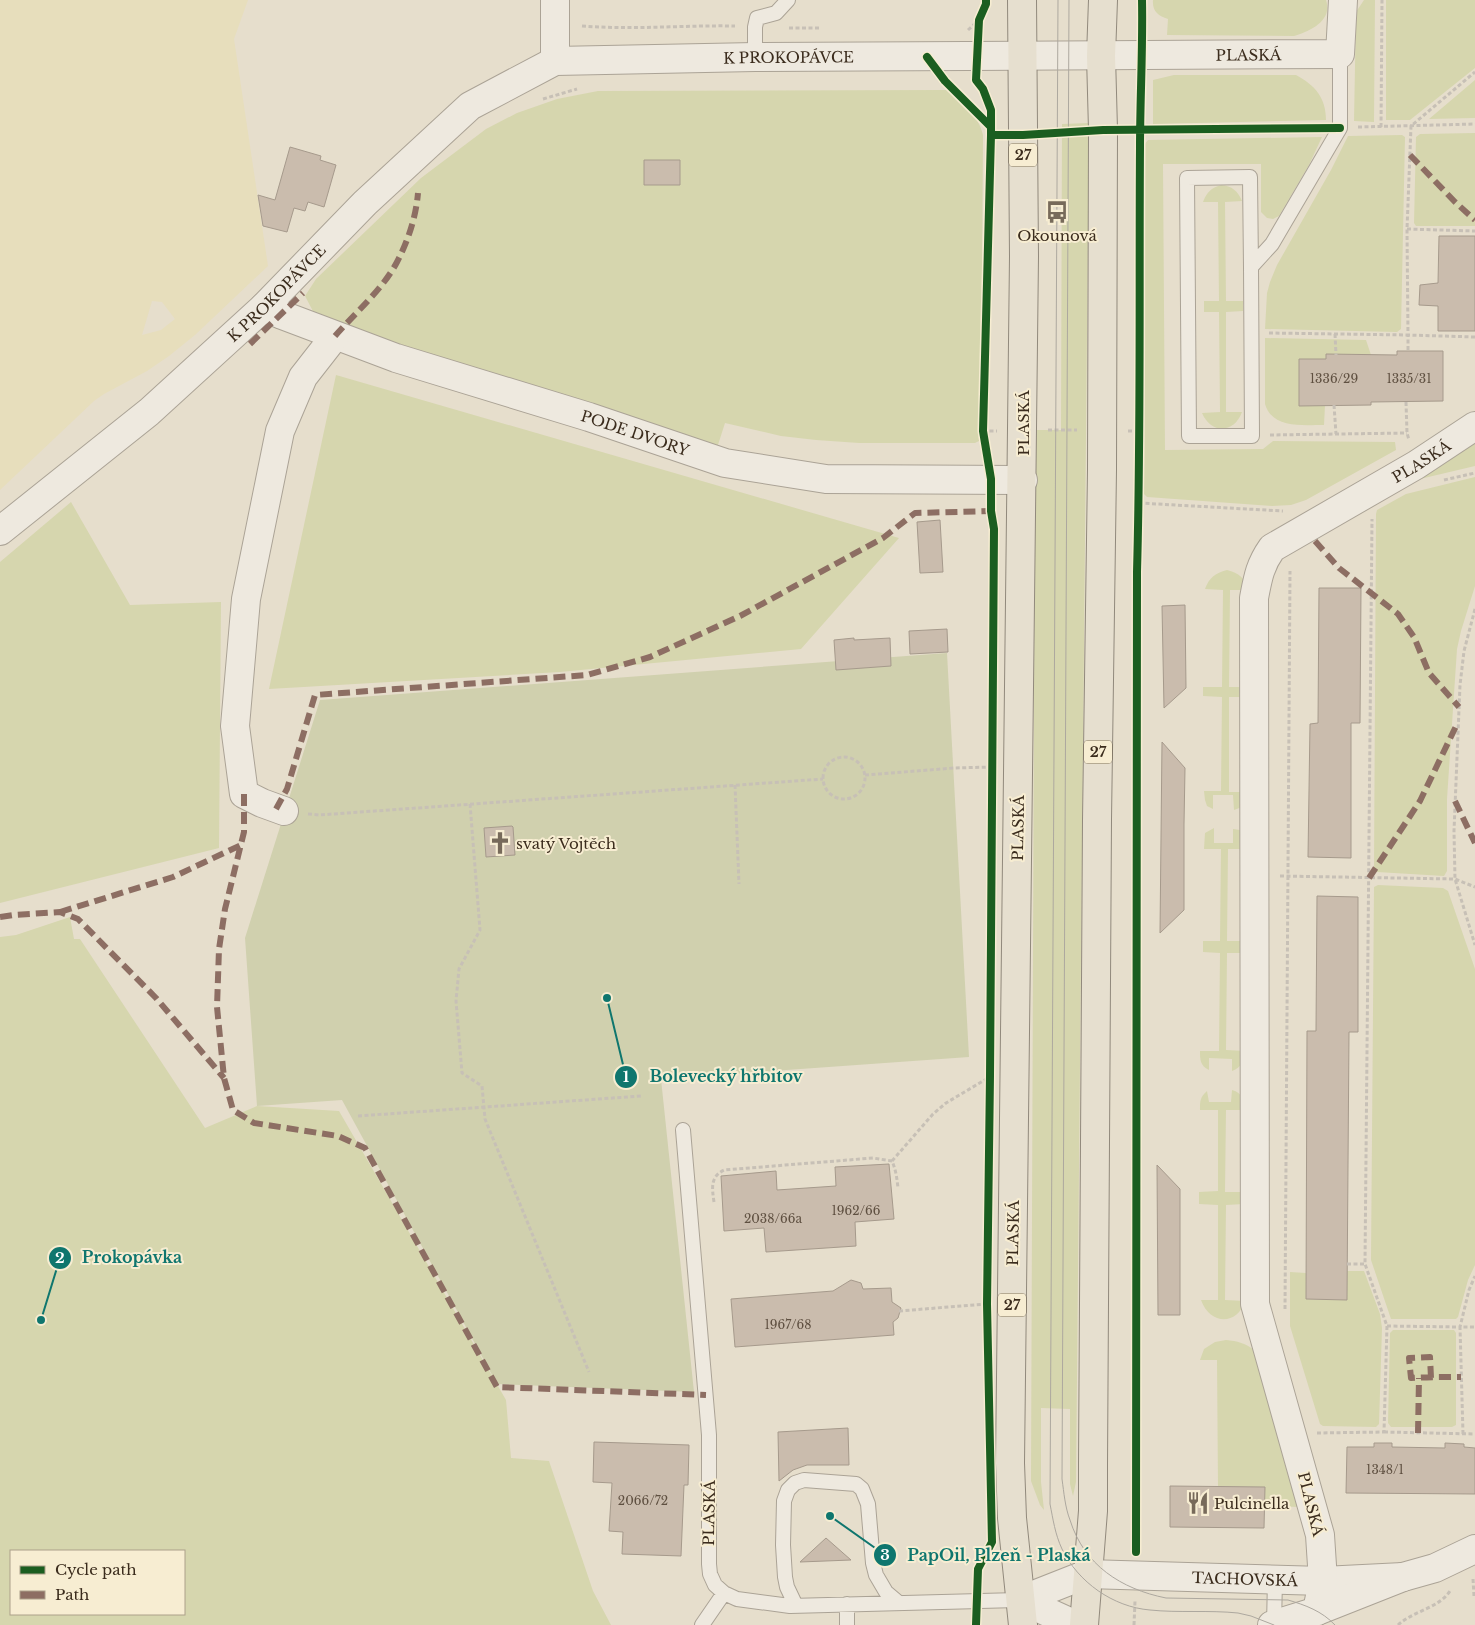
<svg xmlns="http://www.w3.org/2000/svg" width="1475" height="1625" font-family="'Libre Baskerville',serif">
  <rect width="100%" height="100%" fill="#e6decc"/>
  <!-- farmland -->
  <path fill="#e7debc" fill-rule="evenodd" d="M0,0H248L234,39L268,266L195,335L169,356L147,371L104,394L94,401L0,490ZM152,301L162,302L175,319L161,330L142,335Z"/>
  <!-- green -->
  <path fill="#d6d6ae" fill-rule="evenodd" d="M1153,0H1326C1333,21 1310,31 1294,36L1167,35L1168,19C1158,16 1152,11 1153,0Z
    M1364,0H1375L1374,122L1354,121L1356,12Z
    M1386,0H1475V68L1410,120H1386Z
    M1174,75H1296C1315,85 1326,98 1326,120L1153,124V80Z
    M1475,80V118L1429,119Z
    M946,90C962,104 978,113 983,135L981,436L979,441L975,443H859L816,440L781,436L725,423L717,448L340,328L315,315L305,296L316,279L421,178L486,129L517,113L557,99L598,91Z
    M1089,123L1076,1482L1073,1496L1070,1484V1409L1041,1408V1482L1044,1510L1040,1505L1031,1481L1035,430H1061L1062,124Z
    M1475,133V226H1416L1414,223L1416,137L1420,134Z
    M1402,135L1405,137L1401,329L1397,332L1265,329L1267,293L1270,282L1277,265L1331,170L1348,136Z
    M1322,137L1309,165L1279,216L1273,219L1267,218L1261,212V164H1163L1165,450L1263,449L1273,441L1395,442L1396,450L1306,500L1291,505L1272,506L1147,497L1143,493L1144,145L1148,140Z
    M1221,185C1232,186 1238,191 1242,201L1225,202L1226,301H1243V311L1226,312V412H1242C1234,434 1211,434 1202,413L1220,412L1219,312H1204V301H1219L1218,202H1203C1207,192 1211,188 1221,185Z
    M1265,338L1366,340L1371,355L1326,354V359H1299L1325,405L1324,425C1303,425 1272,429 1265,404Z
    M336,375L899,538L801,649L560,672L269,689Z
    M1475,442V466L1403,483Z
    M1475,477V586L1461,631L1457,649L1447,799V871L1444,876L1377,872L1374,870L1376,514L1377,510L1406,494Z
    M71,502L130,605L221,602L219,848L0,903V562Z
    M1227,570C1239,573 1245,578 1249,590H1230L1229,687H1248V697H1229V792H1247L1242,807L1234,810L1233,795H1213V809L1207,806L1205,800L1204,791H1221L1222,697L1203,696V687H1222L1223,590L1205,589C1209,578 1215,573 1227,570Z
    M1214,828V843H1233V829L1240,830L1244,833L1246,849H1228L1227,941H1245V953H1227L1226,1050L1245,1051C1243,1062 1242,1067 1232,1071V1059L1209,1058V1070C1200,1066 1200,1059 1200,1051H1219L1220,953L1203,952V941H1220L1221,849H1204L1205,833Z
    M1378,885L1443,888L1448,891L1475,969V1265L1468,1280L1458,1317L1456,1319H1391L1371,1260L1374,887Z
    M70,917L74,939H80L205,1128L257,1106L339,1111L506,1400L511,1458L549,1461L593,1591L611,1625H0V937L16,935ZM11,1551H184V1614H11Z
    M1232,1090C1243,1093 1243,1100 1244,1110H1226L1225,1192H1244V1204L1226,1205L1225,1300L1245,1301C1237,1326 1210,1325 1201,1300H1218V1205L1199,1204V1192L1218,1191V1110H1200C1200,1101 1200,1097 1207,1091L1209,1102H1231Z
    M1347,1271H1364L1380,1314L1382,1328L1379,1424L1376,1427L1323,1426L1320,1424L1290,1326V1272L1306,1273V1299L1347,1300Z
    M1393,1330H1454L1456,1333V1425L1452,1427H1391L1388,1423L1390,1333Z
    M1226,1340C1237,1341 1246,1343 1255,1351L1301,1507L1265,1506L1218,1487L1217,1360H1200L1204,1349L1215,1342Z"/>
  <!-- cemetery -->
  <path fill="#d0d0ae" d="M947,653L969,1057L661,1079L694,1392L497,1384L342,1100L257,1106L245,938L320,700Z"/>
  <!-- building -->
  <path fill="#cabcad" stroke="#a69a8c" d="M290,147L321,156L320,160L336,165L324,207L308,202L305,211L294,208L287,232L263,226L258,195L275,200Z
    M644,160H680V185H644Z
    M1439,236H1475V331H1438V306L1419,305L1420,285L1438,283Z
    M1397,351H1443V401L1371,402V405L1299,406V359H1326V354L1397,355Z
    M940,520L943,572L920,573L917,522Z
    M1319,588H1361L1360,723H1351V858L1308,857L1310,724L1318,723Z
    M1185,605L1186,688L1164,708L1162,606Z
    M947,629L948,652L910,654L909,631Z
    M854,638V640L890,638L891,666L836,670L834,640Z
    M1162,742L1185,768L1184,824V910L1160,933Z
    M512,826L513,827L515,855L486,857L484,828Z
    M1317,896L1358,897V1032H1349L1347,1300L1306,1299L1307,1031H1316Z
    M889,1164L894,1219L855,1222L856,1246L766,1252L764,1228L724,1231L721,1176L776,1171L777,1190L836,1186L835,1167Z
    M1157,1165L1180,1189V1315H1158Z
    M851,1280L861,1283L863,1289L891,1288L892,1302L901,1308L898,1318L893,1322L894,1335L735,1347L731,1299L833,1291Z
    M848,1428L849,1465H807L793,1470L779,1481L778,1432Z
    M594,1442L689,1445L688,1485H684L681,1556L622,1554L623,1532L609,1531L612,1483L593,1482Z
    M1374,1443H1392V1447L1445,1448V1443L1464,1444V1447L1475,1448V1494L1346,1493L1347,1447H1374Z
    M1170,1486L1265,1487L1264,1528L1170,1527Z
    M826,1538L851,1560L800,1562Z"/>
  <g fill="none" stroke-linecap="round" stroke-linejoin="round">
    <defs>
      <path id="service" d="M755,57V27L757,18L776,13L788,0
        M1251,267L1250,177L1187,178L1189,436H1252L1251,267L1272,244L1340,128V54
        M683,1130L709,1435V1564L710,1574L715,1585L724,1593L737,1599L790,1606L1021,1600
        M847,1604V1625
        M796,1606L787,1587L785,1577L783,1545L784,1501L788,1490L795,1483L804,1480L856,1484L862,1489L868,1504L873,1563L876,1575L886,1592L899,1603
        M702,1625L724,1593
        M1274,1625L1275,1579"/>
      <g id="minor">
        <path d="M555,0V61"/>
        <path id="s1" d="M264,307L282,315L396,358L589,417L725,463L826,479L1023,480"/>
        <path id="s2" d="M0,531L149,412L264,307L365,203L470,106L555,61L755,57L1340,54L1343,0"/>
        <path d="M284,811L262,803L244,794L235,726L246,599L280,431L303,377L335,336"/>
        <path id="s3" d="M1021,1600L1087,1574L1323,1581L1403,1577"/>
        <path d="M1021,1600L1076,1625"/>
        <path id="s4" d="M1317,1611L1323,1581L1320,1535L1255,1304L1254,598C1258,577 1260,565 1272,548L1416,465L1475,426"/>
        <path d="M1272,1625L1317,1611L1403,1577L1435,1568L1475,1549"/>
      </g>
      <path id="primary" d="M1022,0L1024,256L1010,1463L1012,1518L1023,1625
        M1084,1625L1093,1511V1464L1097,820L1102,470L1103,130L1101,56L1103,0"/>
    </defs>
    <!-- service casing -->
    <use href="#service" stroke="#aba396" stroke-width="16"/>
    <!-- minor casing -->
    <use href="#minor" stroke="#aba396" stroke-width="30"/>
    <!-- primary casing -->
    <use href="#primary" stroke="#91897c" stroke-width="30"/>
    <!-- path -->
    <path stroke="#c7c0b6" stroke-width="3" stroke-dasharray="4 2.5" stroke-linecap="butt" d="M582,26C633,30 684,25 735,26
      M789,28H820
      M968,30L979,20
      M543,99L577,89
      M1358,127L1475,124
      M1381,127L1382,0
      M1407,229L1475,231
      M1269,333L1408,335L1407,229L1411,126L1475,72
      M1335,334L1336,355
      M1408,350V335L1475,337
      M1406,402L1407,433L1409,440
      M1334,405L1336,434
      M1048,430H1077
      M983,431H997
      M1128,431H1139
      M1270,435L1407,433
      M1444,480L1475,473
      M1139,503L1283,511
      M1475,609L1464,651L1460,685L1454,831L1455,879L1475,945
      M823 778a21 21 0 1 1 42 0a21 21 0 1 1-42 0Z
      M865,775L954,768L992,767
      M735,785L739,884
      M470,804L480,930L459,969L456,1001L462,1073L482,1086L485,1119L589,1372
      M308,814L319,815L823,779
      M1280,876L1455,879L1475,887
      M358,1116L641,1096
      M892,1161L933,1114L946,1103L988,1078
      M714,1202C712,1188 710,1177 724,1170L873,1158L892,1161C896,1170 897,1179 898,1188
      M1347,1264H1365
      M1285,1309L1290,571
      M899,1311L986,1304
      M1387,1326L1460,1327L1469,1290L1475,1276
      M1384,1432L1475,1434
      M1317,1433L1384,1432L1387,1326L1365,1264L1372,519
      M1463,1434L1460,1327H1475
      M1473,1579L1474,1596
      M1134,1625L1135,1601
      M1398,1625C1413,1611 1439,1608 1450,1591"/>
    <!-- service -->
    <use href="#service" stroke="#eee9df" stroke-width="14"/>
    <!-- minor -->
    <use href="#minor" stroke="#eee9df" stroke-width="28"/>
    <!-- primary -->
    <use href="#primary" stroke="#e6dfcf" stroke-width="28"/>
    <!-- tram -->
    <path stroke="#ada89f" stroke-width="1" d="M1058,0L1050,1504C1053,1519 1055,1534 1062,1549C1078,1582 1113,1607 1150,1610C1179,1613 1209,1610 1238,1613L1251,1616L1274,1625
      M1069,0L1062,1479C1064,1493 1065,1507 1070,1520C1084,1565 1121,1589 1166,1598L1288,1600C1305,1605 1322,1611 1335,1625"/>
    <!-- quiet -->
    <path stroke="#8d6e63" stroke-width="6" stroke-dasharray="12 6" stroke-linecap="butt" d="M1410,155L1455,202L1475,220
      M335,336C355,313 383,289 397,262C408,241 416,217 418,193
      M250,344L303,293
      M1315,541L1339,568L1398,614L1414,637L1429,673L1459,707
      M244,794V832L225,909L219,949L217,1007L224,1078L233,1110L254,1123L338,1136L365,1148L497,1387L706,1395
      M1455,801L1475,843
      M276,809L287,789L315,695L587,675L650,657L740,616L883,538L915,513L991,511
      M1369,878L1420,801L1458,722
      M60,912L173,877L241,845
      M0,917L13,915L60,912L78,919L156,998L224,1078
      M1431,1378L1430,1357L1409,1358L1411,1378C1428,1377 1445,1377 1461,1377
      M1418,1433L1419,1378"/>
    <defs>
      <path id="cycleway" d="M927,57L945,81L990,126
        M991,135H1023L1103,130L1340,128
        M1136,1552L1137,572C1141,430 1139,289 1140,148C1140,98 1143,49 1142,0
        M976,1625L978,1569L992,1542L987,1304L990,1076L994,529L991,511V479L983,431L991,135V110L983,89L976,80L979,20L986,4V0"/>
    </defs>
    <!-- cycleway casing -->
    <use href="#cycleway" stroke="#f7edd2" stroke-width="11"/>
    <!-- cycleway -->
    <use href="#cycleway" stroke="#1b5e20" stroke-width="8"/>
  </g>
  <!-- icons -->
  <defs>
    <symbol id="bus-bare" viewBox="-9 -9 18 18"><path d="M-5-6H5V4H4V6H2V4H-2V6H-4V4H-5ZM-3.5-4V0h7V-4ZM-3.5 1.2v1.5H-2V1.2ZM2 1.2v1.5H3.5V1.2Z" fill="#776a5a" stroke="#f7edd2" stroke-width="2.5" paint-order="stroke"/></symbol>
    <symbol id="church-bare" viewBox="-9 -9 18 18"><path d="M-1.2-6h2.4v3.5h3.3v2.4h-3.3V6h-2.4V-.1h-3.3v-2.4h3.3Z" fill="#776a5a" stroke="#f7edd2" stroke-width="2.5" paint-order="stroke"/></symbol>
    <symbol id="restaurant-bare" viewBox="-9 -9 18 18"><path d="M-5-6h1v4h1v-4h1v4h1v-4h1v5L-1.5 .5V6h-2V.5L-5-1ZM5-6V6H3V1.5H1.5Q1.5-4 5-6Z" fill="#776a5a" stroke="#f7edd2" stroke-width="2.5" paint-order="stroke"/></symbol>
  </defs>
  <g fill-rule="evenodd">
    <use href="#bus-bare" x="1041" y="196" width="32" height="32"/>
    <use href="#church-bare" x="484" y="827" width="32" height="32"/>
    <use href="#restaurant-bare" x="1182" y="1487" width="32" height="32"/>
  </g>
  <g text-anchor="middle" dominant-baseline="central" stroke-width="4" stroke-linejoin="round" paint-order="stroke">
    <!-- number labels -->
    <g font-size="12" fill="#5f5041">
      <text x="1334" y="378">1336/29</text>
      <text x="1409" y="378">1335/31</text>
      <text x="856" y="1210">1962/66</text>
      <text x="773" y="1218">2038/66a</text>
      <text x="788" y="1324">1967/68</text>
      <text x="1385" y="1469">1348/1</text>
      <text x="643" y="1500">2066/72</text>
    </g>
    <!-- shield labels -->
    <g fill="#f7edd2" stroke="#736653" stroke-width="1">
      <rect x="1009" y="143.5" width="28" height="23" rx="4"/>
      <rect x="1084" y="740.5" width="28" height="23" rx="4"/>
      <rect x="998" y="1293.5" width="28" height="23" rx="4"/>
    </g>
    <g font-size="14" font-weight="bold" fill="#3b2c1d">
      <text x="1023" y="155">27</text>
      <text x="1098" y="752">27</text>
      <text x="1012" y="1305">27</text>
    </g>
    <!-- street labels -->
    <g font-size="15" fill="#3b2c1d" stroke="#f7edd2">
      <text stroke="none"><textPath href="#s2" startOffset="1424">PLASKÁ</textPath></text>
      <text stroke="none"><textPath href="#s2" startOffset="964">K PROKOPÁVCE</textPath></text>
      <text stroke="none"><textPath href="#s2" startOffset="365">K PROKOPÁVCE</textPath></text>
      <text transform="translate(1023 423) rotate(-90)">PLASKÁ</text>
      <text stroke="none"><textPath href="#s1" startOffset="392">PODE DVORY</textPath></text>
      <text stroke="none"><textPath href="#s4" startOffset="1249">PLASKÁ</textPath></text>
      <text transform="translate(1018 828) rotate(-89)">PLASKÁ</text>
      <text transform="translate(1013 1233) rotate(-89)">PLASKÁ</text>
      <text transform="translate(1311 1504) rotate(76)">PLASKÁ</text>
      <text transform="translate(709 1513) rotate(-89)">PLASKÁ</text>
      <text stroke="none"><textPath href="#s3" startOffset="229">TACHOVSKÁ</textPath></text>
    </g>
    <!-- poi labels -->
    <g font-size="15" fill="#3b2c1d" stroke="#f7edd2" text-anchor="start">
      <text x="1057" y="235" text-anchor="middle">Okounová</text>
      <text x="516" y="843">svatý Vojtěch</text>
      <text x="1214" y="1503">Pulcinella</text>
    </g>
  </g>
  <!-- callouts -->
  <path fill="none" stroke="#0f766e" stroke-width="2" d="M607 998L626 1077M41 1320L60 1258M830 1516L885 1555"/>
  <g fill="#0f766e" stroke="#f7edd2" stroke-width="2">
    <circle cx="607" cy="998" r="5"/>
    <circle cx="41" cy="1320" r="5"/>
    <circle cx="830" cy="1516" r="5"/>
    <circle cx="626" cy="1077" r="12"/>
    <circle cx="60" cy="1258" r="12"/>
    <circle cx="885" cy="1555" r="12"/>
  </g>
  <g font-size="15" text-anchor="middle" font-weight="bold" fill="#fff">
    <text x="626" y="1082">1</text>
    <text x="60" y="1263">2</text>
    <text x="885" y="1560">3</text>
  </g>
  <g font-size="16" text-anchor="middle" font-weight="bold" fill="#0f766e" stroke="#f7edd2" stroke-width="4" stroke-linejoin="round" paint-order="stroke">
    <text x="726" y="1082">Bolevecký hřbitov</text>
    <text x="132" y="1263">Prokopávka</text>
    <text x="999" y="1561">PapOil, Plzeň - Plaská</text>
  </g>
  <!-- legend -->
  <rect x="10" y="1550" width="175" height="65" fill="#f7edd2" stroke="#aca08a"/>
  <rect x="20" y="1566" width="25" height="8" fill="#1b5e20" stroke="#aca08a"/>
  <text x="55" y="1575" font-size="15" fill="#3b2c1d">Cycle path</text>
  <rect x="20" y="1591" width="25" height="8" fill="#8d6e63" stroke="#aca08a"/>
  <text x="55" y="1600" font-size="15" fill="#3b2c1d">Path</text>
</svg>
